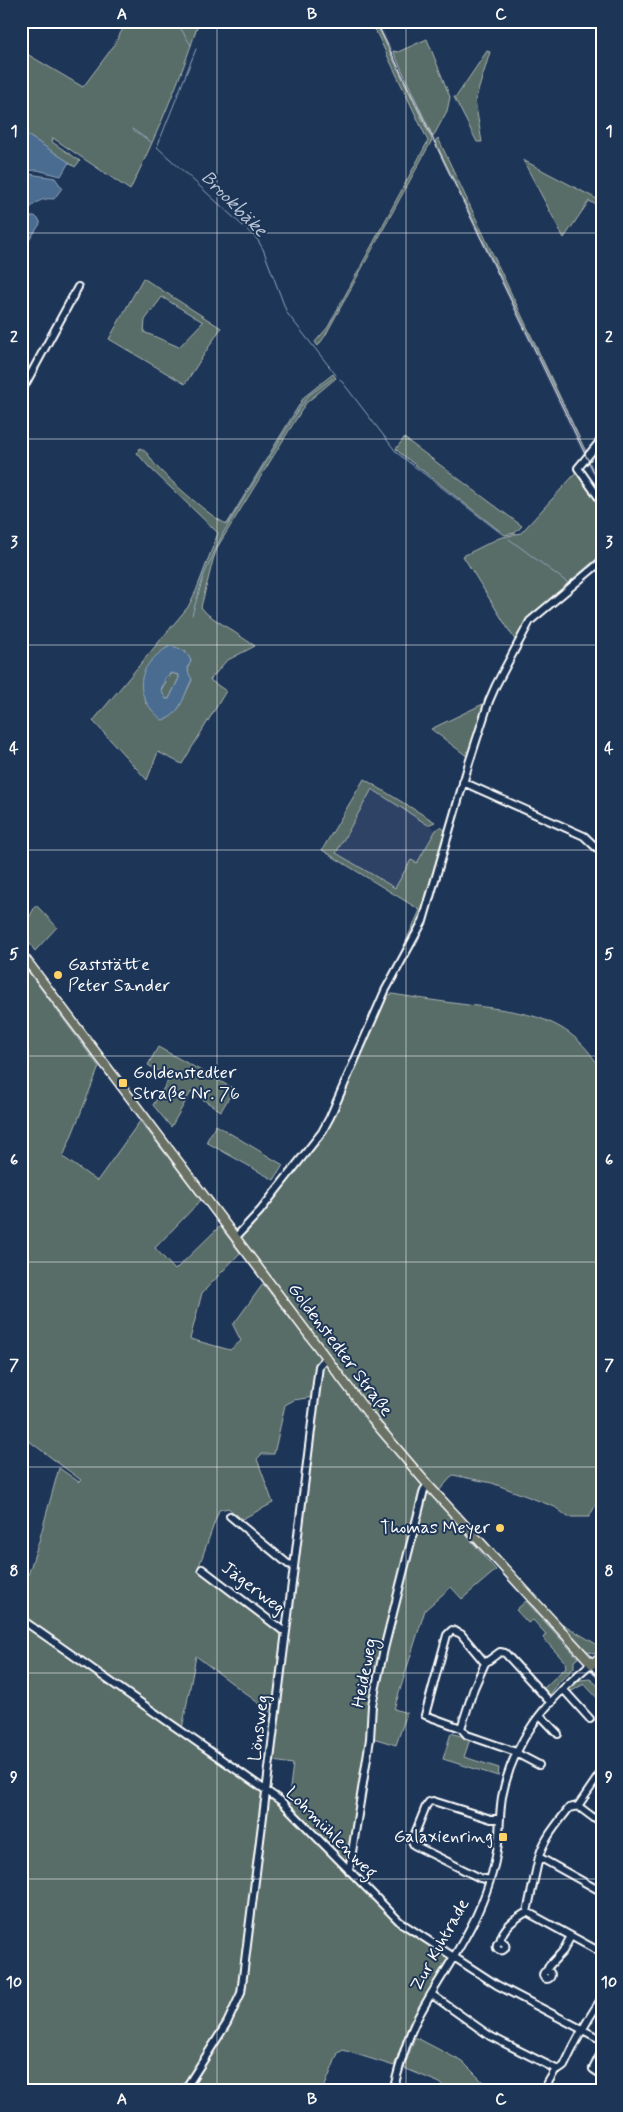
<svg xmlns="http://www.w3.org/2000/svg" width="623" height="2112" font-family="Mynerve,sans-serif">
  <rect width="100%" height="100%" fill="#1d3557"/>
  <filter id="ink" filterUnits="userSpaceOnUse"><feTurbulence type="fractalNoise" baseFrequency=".02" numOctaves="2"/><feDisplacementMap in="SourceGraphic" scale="10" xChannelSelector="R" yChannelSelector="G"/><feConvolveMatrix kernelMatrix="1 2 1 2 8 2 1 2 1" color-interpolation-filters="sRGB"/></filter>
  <g filter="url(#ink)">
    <!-- built -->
    <path fill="#2e4266" d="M375,21H379L393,51L602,486V495Z
      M372,789L436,830L416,863L411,860L395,888L336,853Z"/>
    <!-- green -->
    <path fill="#586c67" stroke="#acb6b3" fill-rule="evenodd" d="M127,21H199C181,79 156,136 130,190L53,138L52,142L80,161L75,167L21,131V63L27,54L83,87L113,47Z
      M371,21H375L432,140L325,336L318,346L315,342L328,327L428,141Z
      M427,39L450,97L447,111L433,137L393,51L398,52Z
      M487,51L490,52L475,101L482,142H477L454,97H456Z
      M438,138L587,454L435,141Z
      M523,160L593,197L602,202V208L589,201L564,238Z
      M143,278L221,328L185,384L109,339ZM162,297L203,322L179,347L144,332L145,320Z
      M333,374L336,378L306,403L218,546L213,560L201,607L207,614L255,646L226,661L210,680L226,691L182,764L158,752L147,780L93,721L188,607L196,591L218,533L149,467L137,453L140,448C149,452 151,461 158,468C170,480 212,519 227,524L304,397ZM185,651L191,661C187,668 187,672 192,680L178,709L167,719L145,703Z
      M404,438L522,526L515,533L505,535L400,453L396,449Z
      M575,474H581L602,505V560L531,618L515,640L463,556L499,538L521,533Z
      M171,673L179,675V678L169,699H165L161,690Z
      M486,702L468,757L431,729L485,703Z
      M364,779L435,822L428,825L372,789L336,853L395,888L411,860L417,863L436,830L441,827L446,831L418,927L386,986L420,910L322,850Z
      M36,905L57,927L35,951L21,932Z
      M21,962L99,1067L63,1157L97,1181L140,1121L201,1200L155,1248L175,1270L220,1226L240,1253L202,1293L190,1339L230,1350L241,1341L233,1325L263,1284L320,1357L317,1367L313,1397L294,1400L285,1405L274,1454H262L257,1459L273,1503L242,1519L228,1508L219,1510L199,1566L206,1577L284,1635L274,1715L196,1656L182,1729L21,1614V1597L39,1541L59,1468L79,1482L81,1480L21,1435Z
      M392,994C417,998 443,1002 468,1005C525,1012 572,1016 602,1072V1481L598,1486L599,1499L589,1517H568L555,1507L492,1483L453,1475L438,1492L378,1424L240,1238L330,1125L387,996Z
      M158,1047L234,1089L221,1111L191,1092L171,1127L153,1105L170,1078L148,1065Z
      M216,1125L283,1165L274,1180L206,1142Z
      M325,1365L423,1486L383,1649L346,1865L288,1803L293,1764L273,1761L320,1370Z
      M427,1493L431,1494L496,1570L462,1599L451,1587L425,1610L394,1709L407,1713L396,1745L373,1738L378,1684L424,1494Z
      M526,1601L578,1658L574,1661V1668L560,1681L549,1696L543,1689L566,1667L565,1662L543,1638L546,1634L533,1620L528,1623L516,1610Z
      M556,1620L601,1647L599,1643L602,1640V1649L593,1653L584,1650Z
      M21,1621L214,1756L263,1794L239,1989L234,2006L181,2091H21Z
      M590,1679L602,1689V1703L585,1685H582L572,1691L569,1690L580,1680Z
      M451,1733L470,1739L464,1757L499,1768L498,1776L443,1759Z
      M270,1797L281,1805L392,1918L409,1932L449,1958L411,2021L394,2066L343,2050L338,2053L323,2091H186L244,1996L268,1800Z
      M415,2037L463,2062L492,2091H449L440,2083L404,2068Z"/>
    <!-- water -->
    <path fill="#4a6c90" stroke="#92a7bc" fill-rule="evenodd" d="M21,131L69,162L61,176L37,170L21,171Z
      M29,174L55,178L62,188L54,199C37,197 29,208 21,221V178Z
      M35,216L40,221V224L26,245H23L21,230L31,217Z
      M170,646C181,648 187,651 191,661C187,668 187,672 192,679C185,692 180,718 162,720C131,694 136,665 170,646ZM171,673L179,675V678L169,699H166L161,690L166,677Z"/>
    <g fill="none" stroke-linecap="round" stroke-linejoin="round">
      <!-- stream -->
      <path stroke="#92a7bc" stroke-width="1" d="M176,21L191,45
        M196,49L157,147L257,239L263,249L287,313L336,375
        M132,129L151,142
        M340,379L397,453L502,534
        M509,539L568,583L602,554
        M192,615L204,575L223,533L299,409L309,395L333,378"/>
      <defs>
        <path id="minor" d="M21,392L78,287
          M602,439L578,468L602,502
          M463,782L584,836L602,853
          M236,1237L260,1211L322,1132L330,1117L385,991L423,921L469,763L489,701L496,685L530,621L602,561
          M230,1516L288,1564L293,1565
          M202,1569L282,1630H286
          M21,1619L281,1801L400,1922L497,1985L602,2040
          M563,1689L590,1719
          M540,1715L558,1734
          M461,1728L474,1688L485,1663
          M516,1752L467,1735L461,1728L425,1715L447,1635L452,1630L461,1634L485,1663L500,1652L505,1653L551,1703
          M516,1753L539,1765
          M578,1806L602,1771
          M539,1857C544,1838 558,1823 569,1808L578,1806L602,1824
          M349,1871L370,1739L372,1705L384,1649L424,1490L428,1485
          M490,1880L480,1878L414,1845L412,1841L426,1806L429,1802L433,1801L491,1819H499
          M527,1912L539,1857L602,1892
          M500,1941C503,1927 515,1919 527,1912L602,1953
          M496.5 1946a4.5 4.5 0 1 1 9 0a4.5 4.5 0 1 1-9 0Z
          M547,1970L549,1966L563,1951L571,1936
          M543 1975a4 4 0 1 1 8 0a4 4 0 1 1-8 0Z
          M431,1994L490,2036L556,2069
          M602,2051L593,2069L602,2075
          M184,2091L227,2023L241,1993L319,1366L326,1357
          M393,2091C399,2068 405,2044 415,2023C434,1985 460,1952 477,1914C488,1890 497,1861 499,1834C500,1822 500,1809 502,1797C513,1741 545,1703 587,1667L592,1664L602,1676
          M543,2091L556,2069H560L564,2066C575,2042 587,2020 602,1998"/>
        <path id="major" d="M21,953L376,1424L428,1485L592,1664L602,1655"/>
      </defs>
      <!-- minor casing -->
      <use href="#minor" stroke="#fff" stroke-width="10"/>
      <!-- major casing -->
      <use href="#major" stroke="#fff" stroke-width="11"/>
      <!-- minor -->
      <use href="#minor" stroke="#1d3557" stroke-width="6"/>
      <!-- major -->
      <use href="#major" stroke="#6a7165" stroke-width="8"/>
      <!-- rail -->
      <path stroke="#fff" stroke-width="1" d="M376,21L602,489"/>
    </g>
  </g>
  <!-- grid -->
  <path fill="none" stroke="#fff" stroke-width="1" stroke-opacity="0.55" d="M217,21V2091M406,21V2091M21,233H602M21,439H602M21,645H602M21,850H602M21,1056H602M21,1262H602M21,1467H602M21,1673H602M21,1879H602"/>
  <!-- markers -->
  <g fill="#ffd166" stroke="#1d3557" stroke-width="2">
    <circle cx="58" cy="975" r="5"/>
    <rect x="118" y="1078" width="10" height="10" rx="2.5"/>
    <circle cx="500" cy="1528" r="5"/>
    <rect x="498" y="1832" width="10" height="10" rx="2.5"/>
  </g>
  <g text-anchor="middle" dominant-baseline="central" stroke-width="4" stroke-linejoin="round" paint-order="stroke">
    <!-- poi labels -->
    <g font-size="18" fill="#fff" stroke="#1d3557" text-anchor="start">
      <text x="68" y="965">Gaststätte<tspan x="68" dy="21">Peter Sander</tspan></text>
      <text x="133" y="1073">Goldenstedter<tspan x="133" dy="21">Straße Nr. 76</tspan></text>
      <text x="490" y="1528" text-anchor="end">Thomas Meyer</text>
      <text x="493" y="1837" text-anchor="end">Galaxienring</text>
    </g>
    <!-- street labels -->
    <g font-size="18" fill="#fff" stroke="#1d3557">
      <text transform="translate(340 1350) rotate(53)">Goldenstedter Straße</text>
      <text transform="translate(253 1588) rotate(37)">Jägerweg</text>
      <text transform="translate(365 1673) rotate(-79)">Heideweg</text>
      <text transform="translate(259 1728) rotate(-83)">Lönsweg</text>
      <text transform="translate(331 1833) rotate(45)">Lohmühlenweg</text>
      <text transform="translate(440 1945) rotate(-61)">Zur Kuhtrade</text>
    </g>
    <!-- water labels -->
    <g font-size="19" font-style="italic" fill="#b7c4d3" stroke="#1d3557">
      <text transform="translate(234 204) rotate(45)">Brookbäke</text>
    </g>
  </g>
  <!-- margin -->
  <rect width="623" height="2112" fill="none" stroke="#1d3557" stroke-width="55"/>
  <rect x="28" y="28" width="568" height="2056" fill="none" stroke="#fff" stroke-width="2"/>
  <g font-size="16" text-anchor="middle" font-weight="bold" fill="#fff">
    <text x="122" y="19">A</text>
    <text x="312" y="19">B</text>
    <text x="501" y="19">C</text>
    <text x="14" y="136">1</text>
    <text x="609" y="136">1</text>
    <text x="14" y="342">2</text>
    <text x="609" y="342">2</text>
    <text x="14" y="547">3</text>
    <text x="609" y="547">3</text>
    <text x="14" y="753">4</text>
    <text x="609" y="753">4</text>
    <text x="14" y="959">5</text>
    <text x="609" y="959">5</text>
    <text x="14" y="1165">6</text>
    <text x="609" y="1165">6</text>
    <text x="14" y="1370">7</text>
    <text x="609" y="1370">7</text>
    <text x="14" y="1576">8</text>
    <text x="609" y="1576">8</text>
    <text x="14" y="1782">9</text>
    <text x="609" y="1782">9</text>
    <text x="14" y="1987">10</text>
    <text x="609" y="1987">10</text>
    <text x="122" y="2104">A</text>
    <text x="312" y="2104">B</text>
    <text x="501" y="2104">C</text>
  </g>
</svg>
